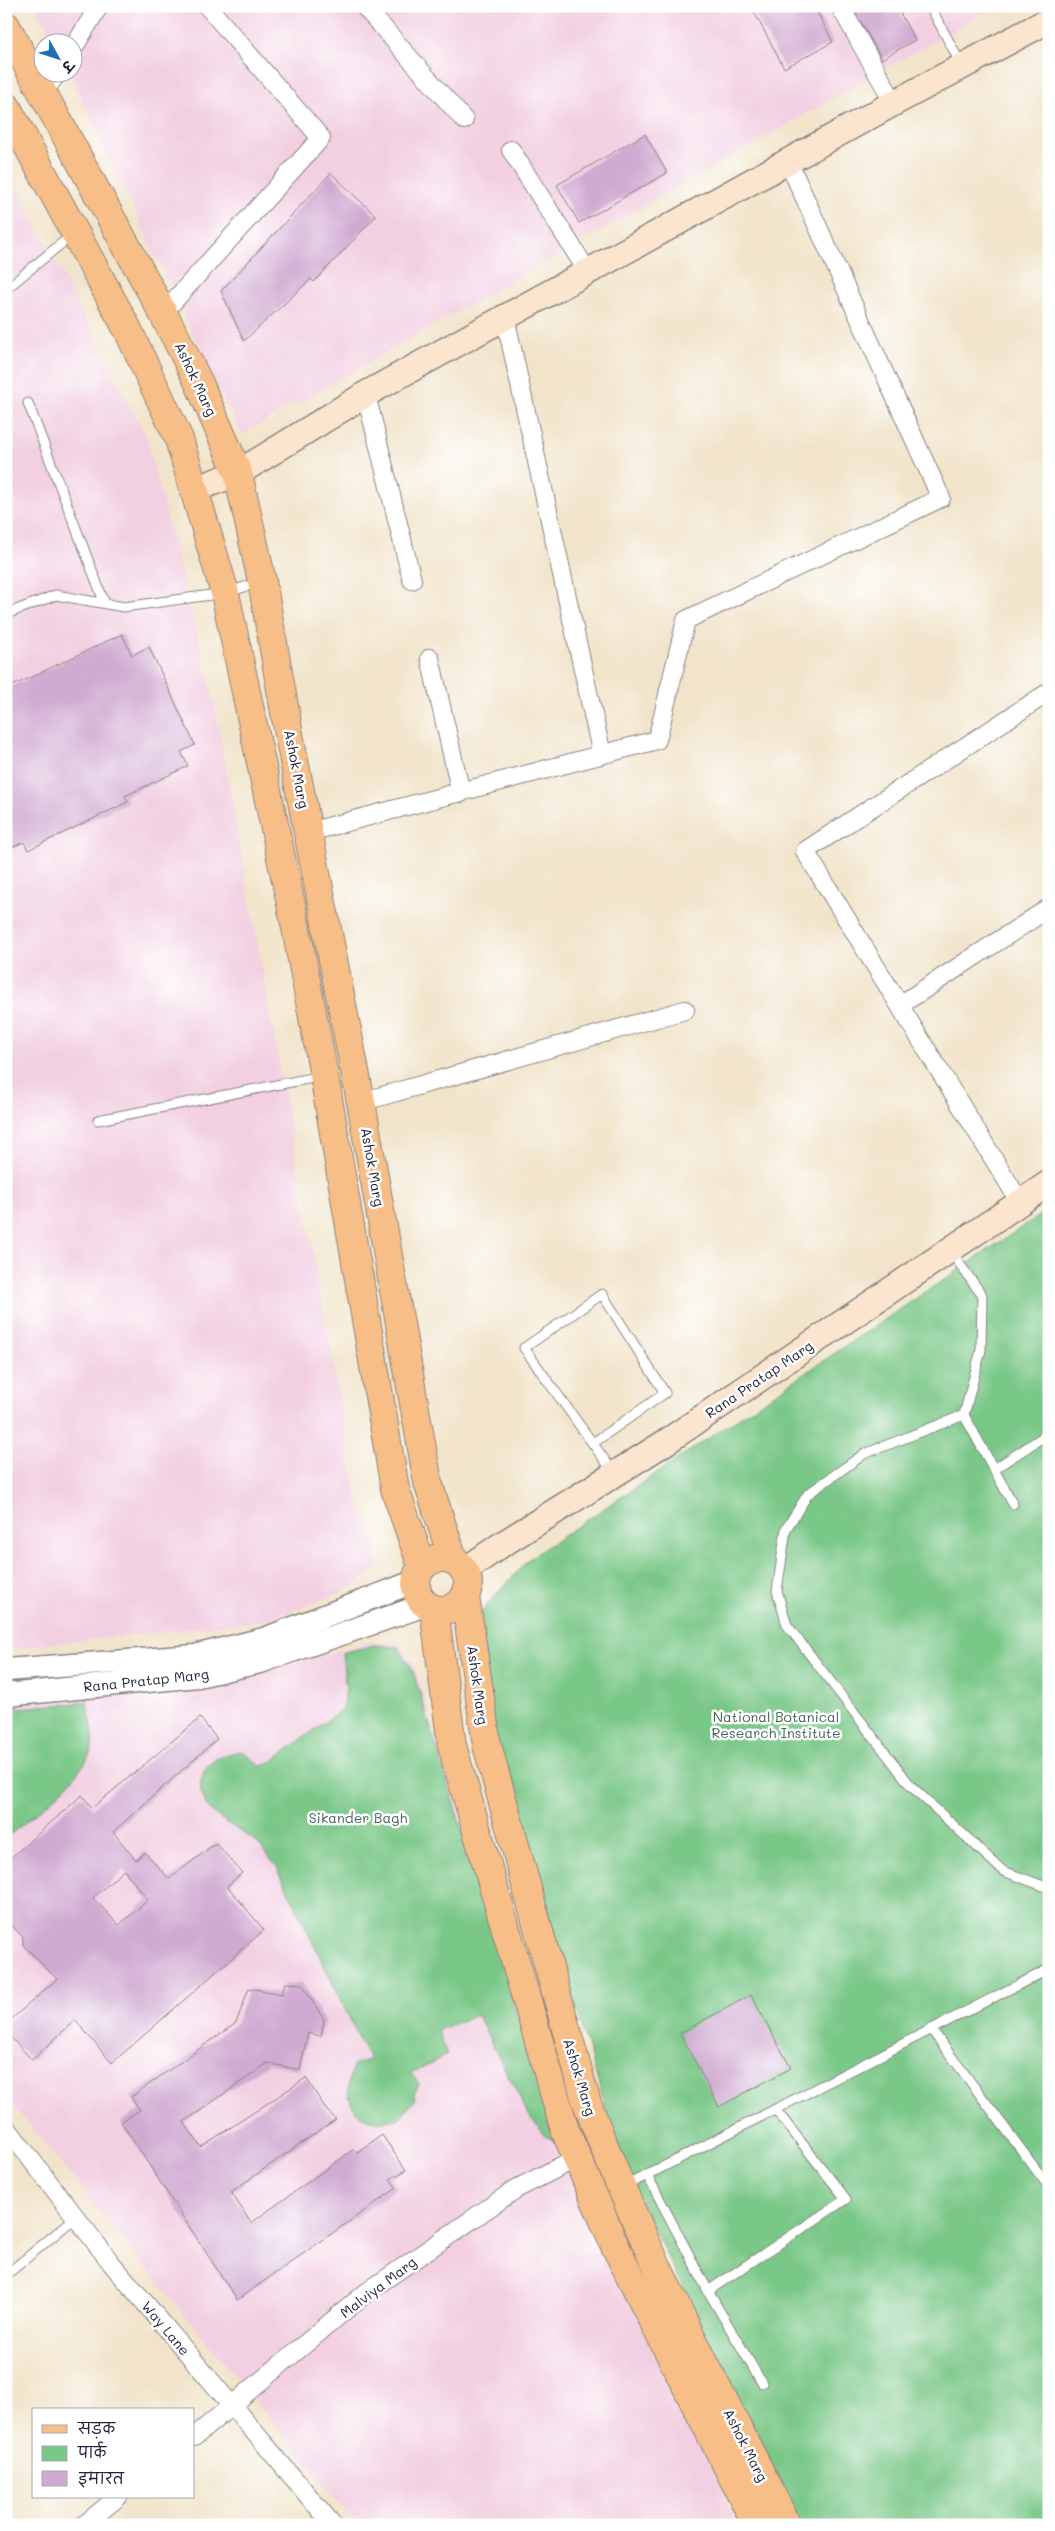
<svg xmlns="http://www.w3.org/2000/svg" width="1055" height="2531" font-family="Mali,'Playpen Sans Deva',sans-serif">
  <rect width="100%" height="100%" fill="#fff"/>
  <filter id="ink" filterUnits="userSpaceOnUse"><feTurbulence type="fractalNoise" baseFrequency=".02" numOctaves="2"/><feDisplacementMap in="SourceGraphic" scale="10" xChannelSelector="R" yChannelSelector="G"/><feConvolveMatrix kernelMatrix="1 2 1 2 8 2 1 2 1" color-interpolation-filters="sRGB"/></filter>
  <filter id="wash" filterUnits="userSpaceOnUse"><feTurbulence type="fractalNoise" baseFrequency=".0096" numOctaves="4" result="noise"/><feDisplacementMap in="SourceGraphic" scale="20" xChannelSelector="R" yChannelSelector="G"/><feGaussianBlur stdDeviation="1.12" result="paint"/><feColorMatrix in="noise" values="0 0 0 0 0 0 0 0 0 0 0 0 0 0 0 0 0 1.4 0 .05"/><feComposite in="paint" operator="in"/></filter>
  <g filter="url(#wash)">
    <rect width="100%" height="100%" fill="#f1e4ca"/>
    <!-- built -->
    <path fill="#f2d0e2" d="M37,6H996L241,435L69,73L72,72V42H54Z
      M6,166L146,436L214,702L359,1508L375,1538L378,1568L340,1593L268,1620L6,1649Z
      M372,1641L398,1643L414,1664L560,2140L738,2525H357L6,2097V1703L198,1690Z"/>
    <!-- green -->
    <path fill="#7ac888" stroke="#4e7562" d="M1049,1209V2525H800L625,2171L488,1715L481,1611L529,1559Z
      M374,1645L398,1647L412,1668C462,1825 506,1985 557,2142L545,2136L528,2114L477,2015L438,2030L447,2055L411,2073L419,2084L414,2093L415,2100L398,2119C390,2120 379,2123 371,2120C345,2112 345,2085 354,2065L369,2059L277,1867C270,1859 263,1847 255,1841C231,1822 188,1810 204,1772C211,1757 229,1753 243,1751L260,1766L269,1764L342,1709L346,1690L342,1653Z
      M87,1702C89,1714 94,1729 93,1741C92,1773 30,1817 6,1838V1709Z"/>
    <g id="blocks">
      <!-- building -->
      <path fill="#d0aad1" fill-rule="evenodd" d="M751,6H814L833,42L784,68Z
        M852,6H896L915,40L882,59Z
        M645,134L667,173L579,223L557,185Z
        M331,173L376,216L314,282L311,279L244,341L221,291Z
        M122,634L132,655L149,647L195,745L181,752L188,766L125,796L128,802L28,850L24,842L6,850V689Z
        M200,1718L217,1739L113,1832L136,1860L145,1852L169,1879L216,1843L242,1873L227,1886L264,1930L112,2063L75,2020L32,2060L6,2032V2024L57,1979L23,1945V1937L6,1920V1862L82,1795L92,1808ZM124,1870L148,1900L119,1925L93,1898Z
        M285,1983L302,1984L324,2020L321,2036L308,2033L300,2070L268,2063L184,2122L201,2147L306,2078L327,2111L336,2119L231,2192L251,2223L354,2149L357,2152L382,2135L406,2170L390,2179L397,2188L237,2300L121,2122L140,2110L131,2097L236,2023L249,1988L282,1994Z
        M751,1995L791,2068L719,2107L680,2033Z"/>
    </g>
  </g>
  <g filter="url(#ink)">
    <use href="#blocks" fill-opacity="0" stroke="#8a8382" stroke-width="1"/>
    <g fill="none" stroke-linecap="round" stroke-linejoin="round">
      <defs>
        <path id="service" d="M930,6L962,66
          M6,144L19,135
          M6,289L73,234
          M28,403L105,604
          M6,614L56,595L124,607L225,593L260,582
          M98,1120L322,1076
          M951,1252L982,1295L981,1350L964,1415L1013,1504
          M964,1415L864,1454L808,1494L786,1529L777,1591L787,1625L911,1786L1003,1871L1049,1888
          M593,1443L665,1393L602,1294L524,1348L614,1473
          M994,1469L1049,1433
          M931,2029L1049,2187
          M625,2186L647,2175
          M6,2275L76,2217
          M708,2291L846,2199L775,2109
          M762,2383L708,2291L647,2175L1049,1969"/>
        <path id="minor" d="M364,6L464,120
          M840,6L894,103
          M72,50L99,6
          M42,93L59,72
          M511,150L588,272
          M163,313L321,138L207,6
          M505,317L602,755
          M366,394L412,580
          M430,658L461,793
          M309,832L657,740L686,620L941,498L788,161
          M900,1005L1049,908
          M361,1102L685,1010
          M1020,1202L805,851L1049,692
          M6,2127L112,2264L333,2525
          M194,2437L367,2292L516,2189L577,2158
          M84,2525L118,2497"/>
        <path id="tertiary" d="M6,1670L195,1656L264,1639L416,1581
          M6,1695L198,1676L260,1662L425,1605"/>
        <path id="secondary" d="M193,490L238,473L366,394L894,103L1049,20
          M465,1570L501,1545L666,1442L1049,1183"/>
        <path id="primary" d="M6,26L163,313L198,381L238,473L262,581L289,735L361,1102L428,1483L453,1559
          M6,106L128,330L179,439L225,593L295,923L324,1075L395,1489L422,1566
          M416 1584a26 26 0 1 1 52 0a26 26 0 1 1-52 0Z
          M465,1597L487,1745L586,2100C641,2247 716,2385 787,2525
          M434,1609L452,1746L565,2130L615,2246L757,2525"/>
      </defs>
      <!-- service casing -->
      <use href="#service" stroke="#8a8382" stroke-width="11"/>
      <!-- minor casing -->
      <use href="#minor" stroke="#8a8382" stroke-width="20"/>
      <!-- tertiary casing -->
      <use href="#tertiary" stroke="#8a8382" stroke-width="25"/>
      <!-- secondary casing -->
      <use href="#secondary" stroke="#8a8382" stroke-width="28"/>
      <!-- primary casing -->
      <use href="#primary" stroke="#8a8382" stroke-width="30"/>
      <!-- service -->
      <use href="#service" stroke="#fff" stroke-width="9"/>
      <!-- minor -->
      <use href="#minor" stroke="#fff" stroke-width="18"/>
      <!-- tertiary -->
      <use href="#tertiary" stroke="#fff" stroke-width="22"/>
      <!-- secondary -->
      <use href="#secondary" stroke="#fce5cf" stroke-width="25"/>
      <!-- primary -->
      <use href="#primary" stroke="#f7be88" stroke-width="28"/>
    </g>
  </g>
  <g text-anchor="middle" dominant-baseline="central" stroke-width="5" stroke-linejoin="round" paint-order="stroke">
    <!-- street labels -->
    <g font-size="14" fill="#22223b" stroke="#fff">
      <text transform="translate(196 379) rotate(65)">Ashok Marg</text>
      <text transform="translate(297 769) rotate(79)">Ashok Marg</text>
      <text transform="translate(373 1167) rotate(80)">Ashok Marg</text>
      <text transform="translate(759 1379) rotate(-34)">Rana Pratap Marg</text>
      <text transform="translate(146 1680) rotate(-6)">Rana Pratap Marg</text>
      <text transform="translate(478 1685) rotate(82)">Ashok Marg</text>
      <text transform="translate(580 2077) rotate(73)">Ashok Marg</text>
      <text transform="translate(378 2287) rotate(-37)">Malviya Marg</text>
      <text transform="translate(166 2328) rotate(50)">Way Lane</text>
      <text transform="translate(746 2445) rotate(63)">Ashok Marg</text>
    </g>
    <!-- park labels -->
    <g font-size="14" fill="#45645a" stroke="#fff">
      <text x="776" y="1716">National Botanical<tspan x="776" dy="16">Research Institute</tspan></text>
      <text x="358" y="1817">Sikander Bagh</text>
    </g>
  </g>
  <!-- margin -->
  <rect width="1055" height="2531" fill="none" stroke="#fff" stroke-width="25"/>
  <!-- legend -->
  <rect x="32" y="2408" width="162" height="90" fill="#ffffff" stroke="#a7a7b1"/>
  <rect x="42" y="2425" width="25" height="8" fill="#f7be88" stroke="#a7a7b1"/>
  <text x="78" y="2434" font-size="15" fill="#22223b">सड़क</text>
  <rect x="42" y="2446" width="25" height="15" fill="#7ac888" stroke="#a7a7b1"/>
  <text x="78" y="2458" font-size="15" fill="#22223b">पार्क</text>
  <rect x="42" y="2471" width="25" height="15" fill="#d0aad1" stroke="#a7a7b1"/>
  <text x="78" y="2484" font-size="15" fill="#22223b">इमारत</text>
  <!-- north arrow -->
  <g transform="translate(58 58) rotate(130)"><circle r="24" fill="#ffffff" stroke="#a7a7b1"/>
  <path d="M0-4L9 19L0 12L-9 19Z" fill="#1f6fb2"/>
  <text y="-8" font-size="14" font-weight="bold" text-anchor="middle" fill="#22223b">उ</text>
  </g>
</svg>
